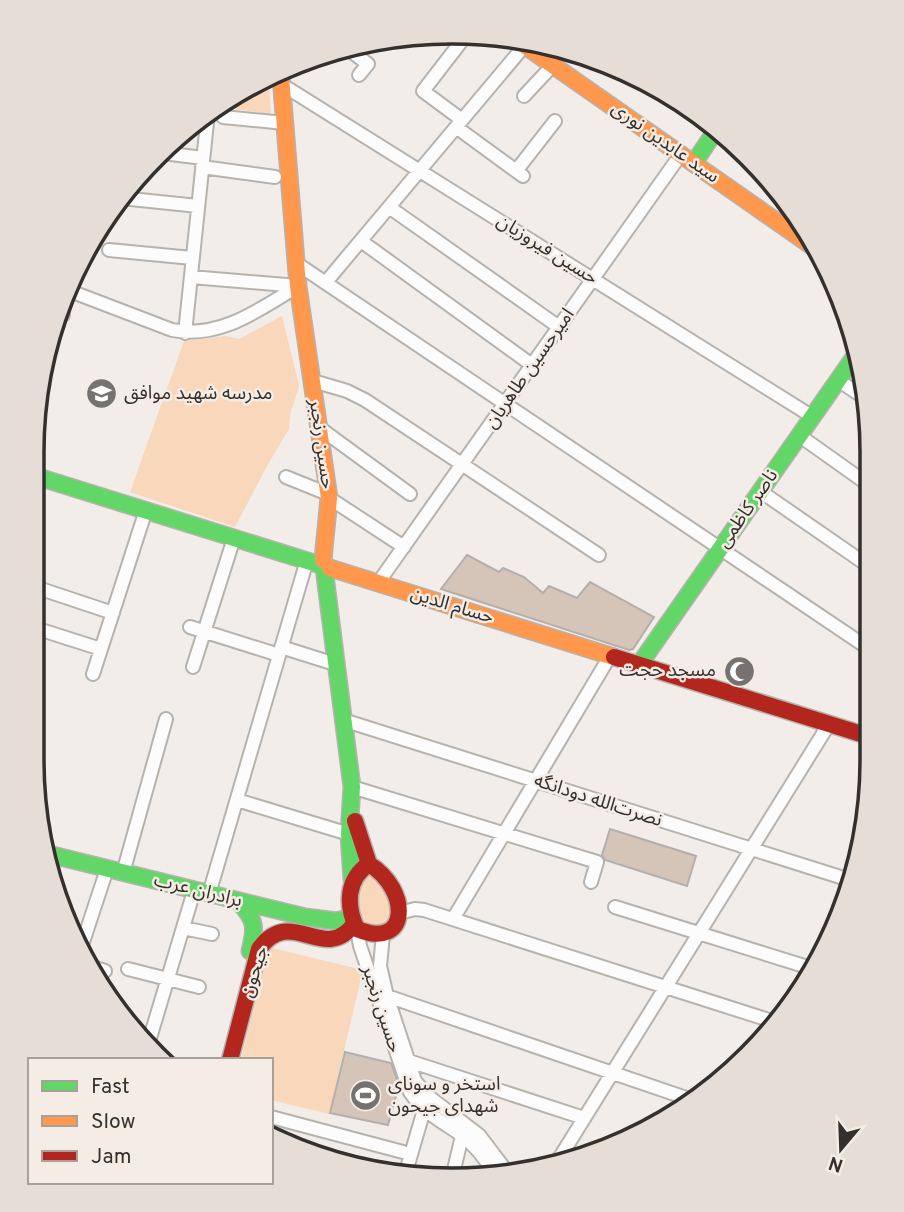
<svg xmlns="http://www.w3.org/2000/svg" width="904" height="1212" font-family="Overpass,'Noto Sans Arabic',sans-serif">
  <rect width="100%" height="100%" fill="#f2ede8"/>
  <!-- green -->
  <path fill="#f8d7ba" d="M269,82L271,114L220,107Z
    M282,316L299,386L290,415L289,429L267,466L235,527L130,492L184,341L226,336L239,339Z
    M366,873C382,878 388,895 396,908L385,927L364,925L354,899Z
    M268,947L363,970L329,1114L271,1100V1060H241Z"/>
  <!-- building -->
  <path fill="#d4c5b8" stroke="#b3afac" stroke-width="2" d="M467,555L499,572L503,568L524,577L543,593L549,586L577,598L590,582L654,617L633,649L629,650L441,589Z
    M610,829L696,856L687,886L605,860L602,855Z
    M345,1052L391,1063L399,1085L388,1125L330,1113Z"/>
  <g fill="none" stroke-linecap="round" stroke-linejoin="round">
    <defs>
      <path id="street" d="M344,46L368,64L359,75
        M281,84L813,417
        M524,96L553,65
        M223,117L285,123
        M462,120L423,91L464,38
        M456,127L523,176
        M163,153L203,158
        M202,167L275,177
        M516,171L555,121
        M121,198L198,206
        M389,207L559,327
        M361,241L532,365
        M109,250L192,258
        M296,263L871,650
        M191,277L298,286
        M326,282L525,45
        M70,291L172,330C220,339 259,310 298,286
        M59,314L63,315
        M185,333L208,113
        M838,380L869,401
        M313,381L347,391L365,400L599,555
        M321,429L410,494
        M800,436L869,485
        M286,477L328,494
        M760,491L870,567
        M329,498L404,547
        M378,583L681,154
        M32,586L113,613
        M32,627L101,649
        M190,627L279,655
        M281,647L335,664
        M193,667L234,538
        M93,674L146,510
        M343,720L853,881
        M352,787L597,862L591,882
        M237,800L349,834
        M123,873L166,719
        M209,894L307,560
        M615,907L817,970
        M399,913L415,909L424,910L772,1021
        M453,919L610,656
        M183,928L212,934
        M357,929L360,946L410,1092C423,1112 441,1121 460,1134C474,1144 487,1161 496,1176
        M383,934L380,966L387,996L415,1081L428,1096L479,1135L508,1173
        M80,951L107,869
        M86,965L105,971
        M128,969L199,987
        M387,996L695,1101
        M147,1048L194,891
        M409,1061L584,1118
        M271,1117L403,1152
        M557,1162L829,724
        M405,1175L424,1110
        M452,1178L462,1136"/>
      <path id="fast" d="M694,163L714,133
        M32,475L330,568
        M323,560L352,787L349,834L352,880
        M639,665L857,353
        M44,853L305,917L337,921L352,917
        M239,902C256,921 256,927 250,951"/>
      <path id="slow" d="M514,38L816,249
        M281,77L298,286L329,498L323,560
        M330,568L614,657"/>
      <path id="jam" d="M614,657L871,737
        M355,821L369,864
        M369,864C411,890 410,951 357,929C346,906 346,879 369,864Z
        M230,1060L259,949C291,904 324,965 354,924"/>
    </defs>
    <!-- street casing -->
    <use href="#street" stroke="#b6b3af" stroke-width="16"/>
    <!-- fast casing -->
    <use href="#fast" stroke="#b6b3af" stroke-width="19"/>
    <!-- slow casing -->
    <use href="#slow" stroke="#b6b3af" stroke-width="19"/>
    <!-- jam casing -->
    <use href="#jam" stroke="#b6b3af" stroke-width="19"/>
    <!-- street -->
    <use href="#street" stroke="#fdfcfc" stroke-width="12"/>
    <!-- fast -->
    <use href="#fast" stroke="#63d668" stroke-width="16"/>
    <!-- slow -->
    <use href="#slow" stroke="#ff974d" stroke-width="16"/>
    <!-- jam -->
    <use href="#jam" stroke="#b3261e" stroke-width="16"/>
  </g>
  <!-- icons -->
  <defs>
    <symbol id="school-disc" viewBox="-11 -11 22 22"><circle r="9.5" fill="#76726f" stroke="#f5ece5"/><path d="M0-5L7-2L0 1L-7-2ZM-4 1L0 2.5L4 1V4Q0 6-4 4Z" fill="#fff"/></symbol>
    <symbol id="mosque-disc" viewBox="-11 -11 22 22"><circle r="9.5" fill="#76726f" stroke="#f5ece5"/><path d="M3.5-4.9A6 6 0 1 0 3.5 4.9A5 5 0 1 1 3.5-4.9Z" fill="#fff"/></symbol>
    <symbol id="stadium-disc" viewBox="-11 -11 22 22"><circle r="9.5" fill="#76726f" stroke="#f5ece5"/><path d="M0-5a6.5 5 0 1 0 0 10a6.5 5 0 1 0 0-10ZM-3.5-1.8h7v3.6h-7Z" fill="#fff"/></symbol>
  </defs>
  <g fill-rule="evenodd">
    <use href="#school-disc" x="84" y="376" width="35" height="35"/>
    <use href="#mosque-disc" x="722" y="654" width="35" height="35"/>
    <use href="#stadium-disc" x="348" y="1078" width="35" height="35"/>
  </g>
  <g text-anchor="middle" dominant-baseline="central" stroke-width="5" stroke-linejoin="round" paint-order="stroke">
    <!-- street labels -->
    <g font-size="19" fill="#33302e" stroke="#f5ece5">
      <text transform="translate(665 143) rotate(35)">سید عابدین نوری</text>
      <text transform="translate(547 250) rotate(32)">حسین فیروزیان</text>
      <text transform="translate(530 369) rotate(-55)">امیرحسین طاهریان</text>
      <text transform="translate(321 444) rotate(82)">حسین رنجبر</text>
      <text transform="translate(748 509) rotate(-55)">ناصر کاظمی</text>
      <text transform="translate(452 606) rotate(17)">حسام الدین</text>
      <text transform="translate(598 801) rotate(18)">نصرت‌الله دودانگه</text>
      <text transform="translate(198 891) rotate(14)">برادران عرب</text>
      <text transform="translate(255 972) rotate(-72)">جیحون</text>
      <text transform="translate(381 1009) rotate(72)">حسین رنجبر</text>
    </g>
    <!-- poi labels -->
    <g font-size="19" fill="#33302e" stroke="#f5ece5" text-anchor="start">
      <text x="124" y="394">مدرسه شهید موافق</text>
      <text x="716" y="671" text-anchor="end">مسجد حجت</text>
      <text x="388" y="1085">استخر و سونای<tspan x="388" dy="22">شهدای جیحون</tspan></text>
    </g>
  </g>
  <!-- crop -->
  <path d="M0 0H904V1212H0ZM452 44H452A408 408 0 0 1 860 452V760A408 408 0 0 1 452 1168H452A408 408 0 0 1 44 760V452A408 408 0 0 1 452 44Z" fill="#e5ddd6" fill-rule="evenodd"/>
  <path fill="none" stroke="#33302e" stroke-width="3.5" d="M452 44H452A408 408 0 0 1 860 452V760A408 408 0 0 1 452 1168H452A408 408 0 0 1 44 760V452A408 408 0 0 1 452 44Z"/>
  <!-- legend -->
  <rect x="28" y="1058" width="245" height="126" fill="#f5ece5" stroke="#a7a19c" stroke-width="2"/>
  <rect x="42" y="1081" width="35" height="10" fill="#63d668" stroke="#a7a19c" stroke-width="2"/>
  <text x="91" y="1093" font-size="21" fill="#33302e">Fast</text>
  <rect x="42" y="1116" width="35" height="10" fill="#ff974d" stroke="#a7a19c" stroke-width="2"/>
  <text x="91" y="1128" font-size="21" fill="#33302e">Slow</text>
  <rect x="42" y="1151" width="35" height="10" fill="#b3261e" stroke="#a7a19c" stroke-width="2"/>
  <text x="91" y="1163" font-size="21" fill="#33302e">Jam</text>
  <!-- north arrow -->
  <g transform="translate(841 1149) rotate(199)" stroke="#f5ece5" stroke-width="5" paint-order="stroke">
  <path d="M0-5L12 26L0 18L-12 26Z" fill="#33302e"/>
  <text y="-10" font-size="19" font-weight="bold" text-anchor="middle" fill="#33302e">N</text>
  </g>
</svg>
